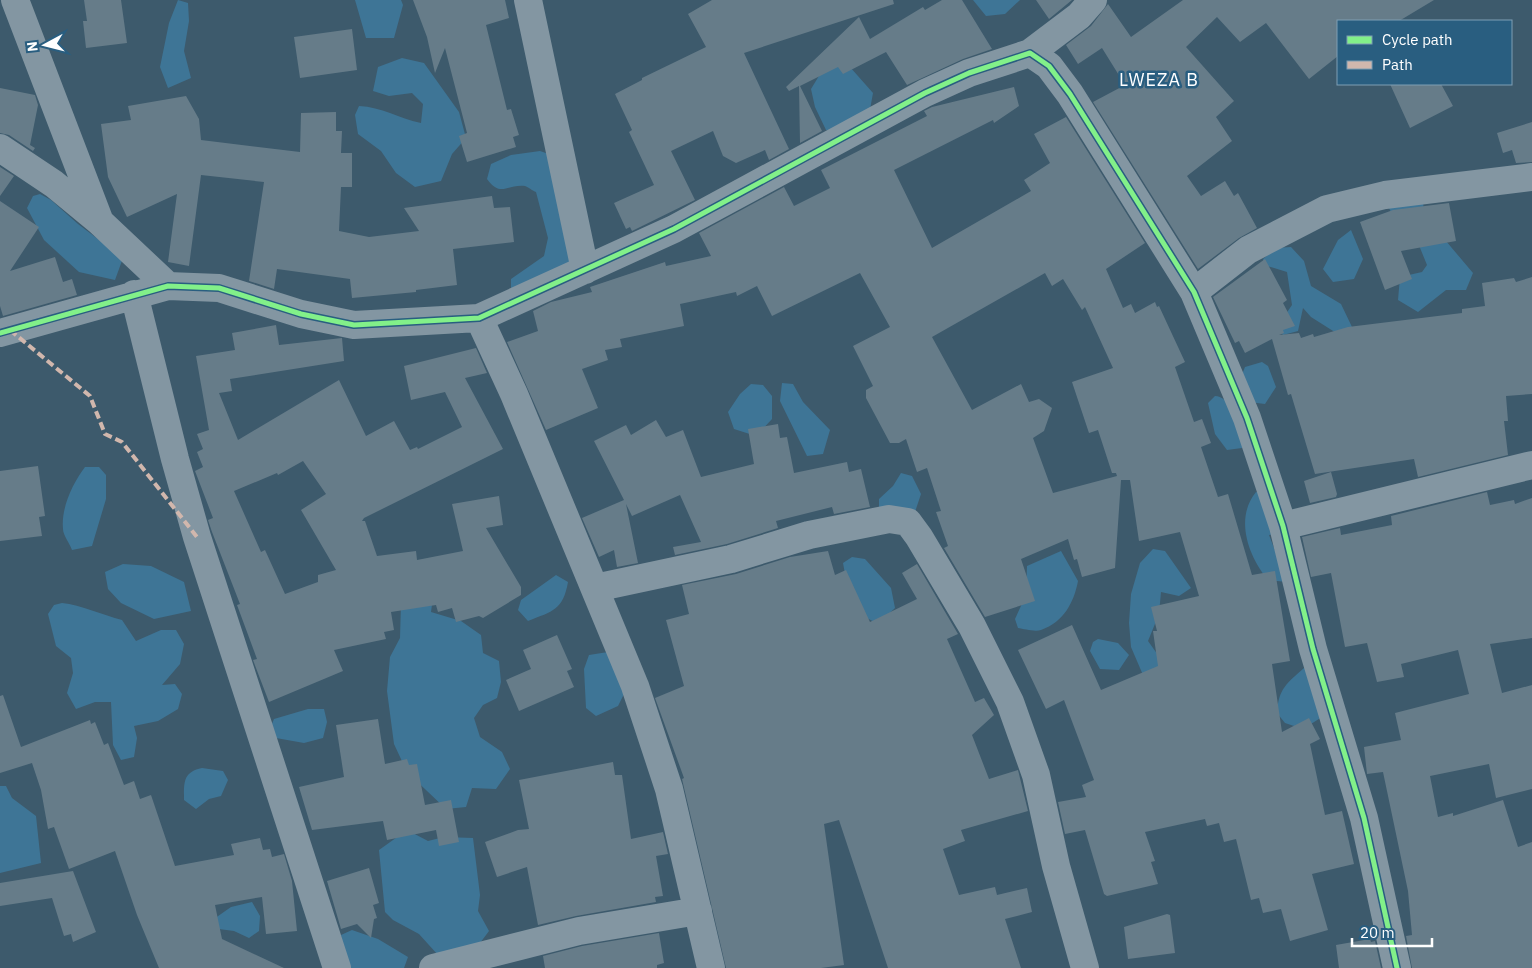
<svg xmlns="http://www.w3.org/2000/svg" width="1532" height="968" font-family="'IBM Plex Sans',sans-serif">
  <rect width="100%" height="100%" fill="#3d5a6c"/>
  <!-- green -->
  <path fill="#3e7596" d="M178,0L188,3L189,21L184,51L191,78L168,88L160,67L169,23Z
    M355,0H401L403,5L394,38H366Z
    M973,0H1020L1005,14L986,16Z
    M402,58L424,63L459,112L466,138L452,154L441,181L415,187L396,173L381,151L358,134L355,115L359,106C382,107 398,118 421,123L423,104L412,93L389,96L373,91L378,67Z
    M825,66L850,67L873,93L869,115L839,132L826,130L815,107L811,89Z
    M540,151L569,161L585,222L559,287L511,291V279L544,256L548,238L536,192C533,191 528,187 525,186C507,184 501,198 487,179L491,164L511,155Z
    M40,194L51,200L78,224L123,258L115,280L79,272L44,240L27,208L33,196Z
    M1423,200L1424,215L1473,273L1466,290H1446L1418,312L1398,300L1400,277L1422,272L1427,265L1414,233L1394,218L1387,204Z
    M1351,230L1363,259L1354,279L1333,282L1323,269L1338,240Z
    M1291,247L1304,261L1311,286L1341,304L1352,327L1341,336L1311,317L1303,308L1298,331L1283,335L1277,327L1292,305L1287,272L1264,265L1263,259L1276,248Z
    M1262,362L1268,366L1276,387L1265,404L1249,402L1241,377L1245,367Z
    M782,383L793,384L803,402L830,430L823,454L807,456L780,401Z
    M751,384L763,385L772,396V419L756,436L734,429L728,412L740,394Z
    M1215,396C1228,396 1240,419 1243,432C1244,436 1243,443 1242,448L1227,450L1215,434L1208,403Z
    M85,467H99L106,475V499L92,546L72,550C70,544 63,535 63,529C61,507 73,483 85,467Z
    M901,473L912,476L921,494L914,515L879,511V499L893,486Z
    M1256,492L1283,497L1289,531L1269,535L1287,582L1268,580C1249,557 1234,519 1256,492Z
    M1153,549L1165,551L1191,588L1179,596L1161,592L1159,614L1148,641L1163,662L1165,683L1143,675L1131,647L1129,623L1131,594L1140,563Z
    M1061,551L1078,581C1074,602 1064,622 1041,630C1035,632 1024,629 1018,628L1015,619L1026,595L1027,566Z
    M852,557L865,559L891,588L895,608L878,624L863,616L847,585L843,563Z
    M123,564L151,566L184,582L191,611L154,619L121,603L108,589L105,572Z
    M556,575L568,582C563,610 553,611 528,621L518,610L521,600Z
    M435,582L431,612L461,621L481,635L483,653L499,661L501,682L497,698L483,705L474,718L480,737L502,752L510,769L496,789L472,788L466,807L446,809L407,772L394,744L387,691L390,657L400,638L401,603Z
    M62,603C81,605 103,615 122,620L136,641L161,630H176L184,644L180,664L162,685L175,684L182,694L178,709L158,721L134,726L137,738L134,757L121,760L113,745L111,702H95L76,709L67,693L73,673L71,658L56,646L48,614L54,605Z
    M1098,639L1118,643L1129,655L1119,670L1100,669L1090,651L1093,642Z
    M608,652L626,690L618,706L596,716L586,708L584,669L589,655Z
    M1304,668L1328,671L1322,717L1303,729L1285,723L1277,713C1278,689 1287,683 1304,668Z
    M308,709H324L327,722L323,738L304,743L276,738L271,726L274,719Z
    M202,768L223,771L228,780L221,796L209,799L196,809L184,800C184,782 183,772 202,768Z
    M0,786H6L12,798L36,816L41,863L0,873Z
    M407,830L428,841L444,837L473,838L480,895L478,911L489,931L480,943L438,955L419,934L393,920L385,912L379,850Z
    M252,902L260,916L259,931L249,938L234,931L219,929L211,921L231,907Z
    M352,930L378,939L408,957L404,968H345L341,935Z"/>
  <!-- building -->
  <path fill="#667c89" fill-rule="evenodd" d="M84,0H121L127,43L86,48L83,21H87Z
    M413,0H505L509,18L486,25L507,110L511,109L519,135L513,137L516,147L467,162L459,136L467,133L445,48L435,73L427,37Z
    M712,0H893L894,4L744,53L789,149L769,160L765,150L736,163L723,156L713,131L671,151L695,200L632,231L630,227L626,229L614,203L654,185L629,132L632,130L615,94L642,80V78L706,47L688,14Z
    M942,0H962L992,49L963,59L907,85L886,52L843,74L838,67L800,86L822,131L800,143L799,86L789,91L786,87L859,17L870,39L923,7L925,10Z
    M1036,0H1072L1049,19Z
    M1183,0H1434L1399,21H1338V56L1309,79L1266,23L1240,42L1217,17L1186,47L1234,101L1216,117L1232,141L1187,176L1201,196L1225,181L1234,196L1238,193L1257,228L1239,238L1198,269L1093,102L1125,85L1102,48L1078,64L1066,45L1091,26L1108,4L1131,37Z
    M352,29L357,70L300,78L294,37Z
    M1390,84H1441L1453,106L1410,128Z
    M1014,87L1019,106L994,123L993,120L894,170L932,248L1031,191L1024,180L1050,163L1034,134L1066,117L1145,243L1106,269L1123,308L1131,304L1135,313L1155,302L1157,307L1159,306L1185,362L1175,367L1194,422L1202,419L1211,443L1201,447L1218,497L1228,494L1252,575L1275,571L1290,661L1272,664L1282,732L1309,718L1320,739L1310,744L1325,815L1342,811L1354,864L1312,874L1328,930L1290,941L1281,909L1263,913L1259,898L1251,900L1236,839L1224,842L1219,823L1207,826L1205,819L1145,832L1155,861L1151,862L1158,884L1107,896L1104,894L1085,830L1065,834L1058,802L1086,797L1082,785L1094,780L1064,700L1046,709L1018,650L1072,625L1101,690L1158,666L1153,631H1157L1151,607L1199,596L1180,532L1139,541L1130,480H1121L1115,568L1082,577L1077,559L1074,560L1068,539L1021,559L1035,601L985,617L944,548L948,546L936,512L941,511L927,468L917,472L906,439L899,443H890L866,398V390L873,386L853,346L890,327L860,273L772,316L757,286L737,296L736,292L680,304L684,326L620,339L622,347L605,350L608,360L582,369L598,408L546,430L507,342L538,331L533,311L551,302L592,292L590,287L665,262L666,266L711,256L699,233L784,187L794,206L830,188L821,170L927,116L924,111L932,107ZM1045,273L1052,286L1063,279L1082,310L1085,307L1113,368L1072,382L1089,433L1098,430L1112,473H1116L1117,476L1053,493L1033,438L1044,431L1052,408L1039,399L1029,402L1021,384L972,410L932,337Z
    M0,88L35,95L38,105L30,145L35,148L33,151L9,135L0,133Z
    M186,96L199,119L201,140L300,152L301,113L336,112V131H342L341,153H352V187H341L339,231L369,237L419,231L404,208L492,196L494,208L510,207L514,242L453,249L457,285L416,290V292L352,298L350,279L277,269L274,289L249,281L264,182L201,175L189,266L168,262L177,194L127,217L108,177L101,124L131,120L128,106Z
    M1532,122V162L1516,163L1512,150L1503,153L1497,133Z
    M0,167L14,176L0,196Z
    M0,201L39,227L10,271L55,257L63,282L72,279L77,295L3,316L0,306Z
    M1449,203L1456,241L1401,251L1412,279L1385,290L1360,222L1393,210Z
    M1265,259L1287,300L1283,303L1295,326L1283,330L1284,333L1279,335L1299,333L1301,338L1313,334L1314,337L1348,327L1462,313V309L1485,306L1482,283L1514,278L1516,282L1532,277V394L1506,396L1508,421H1504L1508,455L1418,477L1414,459L1315,474L1291,394L1288,395L1272,339L1245,353L1239,341L1235,343L1213,297Z
    M276,325L279,345L342,338L344,361L230,379L232,391L219,393L238,440L339,380L366,436L394,421L410,450L417,447L418,449L462,427L445,392L411,400L404,366L476,348L487,373L465,378L503,449L364,518L362,521H365L377,556L416,551L417,560L463,551L452,504L499,496L503,525L486,528L521,587V595L483,618L479,616L456,622L452,608L438,612L436,605L391,612L394,630L384,632L386,639L334,650L343,671L269,702L253,660L257,659L237,605L240,604L212,532L208,520L213,518L195,471L203,467L197,452L203,449L197,434L209,430L196,356L235,350L232,333ZM303,461L326,494L301,510L336,570L318,575V582L285,594L265,550L261,552L234,491L277,473L278,475Z
    M656,420L666,437L683,430L701,477L754,464L748,429L778,424L780,438L787,437L794,473L847,462L849,472L861,469L870,507L834,514L832,507L776,521L778,528L727,544L675,555L673,547L701,542L680,495L632,516L626,504L638,563L617,567L614,550L599,557L582,518L624,500L594,441L626,425L631,435Z
    M38,466L45,516L39,517L42,536L0,541V471Z
    M1331,472L1337,494L1336,497L1310,503L1304,481Z
    M1487,492L1490,505L1514,500L1515,504L1532,498V638L1490,644L1502,693L1532,685V789L1496,798L1489,764L1430,776L1438,817L1453,813V816L1503,800L1518,847L1532,842V968H1412L1406,936L1412,935L1408,891L1383,772L1367,774L1364,747L1401,740L1395,713L1469,694L1458,650L1401,664L1404,677L1377,682L1367,643L1345,647L1331,573L1311,577L1302,537L1340,528L1341,535L1392,525L1391,516Z
    M828,551L835,575L846,570L870,622L917,599L902,573L917,564L958,634L947,639L975,702L984,698L994,715L972,735L989,779L1018,770L1028,811L961,830L965,841L943,849L959,895L995,887L997,895L1027,888L1032,912L1005,919L1021,968H888L839,820L824,824L844,965L821,968H726L682,779L684,778L655,698L684,686L666,620L689,614L682,585L736,574L790,557Z
    M557,635L572,669L567,671L574,687L519,711L506,680L531,669L523,650Z
    M3,695L21,747L90,720L91,724L95,722L104,745L108,743L124,785L134,781L140,799L151,795L175,866L234,855L231,844L260,838L263,850L270,849L272,857L284,854L292,881L297,931L266,934L262,897L215,905L222,939L284,968H159L137,915L115,851L69,869L54,827L48,829L41,790L32,763L0,773V696Z
    M378,719L385,764L407,759L409,765L417,764L425,805L451,800L459,842L439,846L436,830L387,840L383,821L312,830L299,787L344,777L336,725Z
    M613,762L615,775H622L631,839L663,832L668,854L656,856L663,896L655,897L656,902L576,916L538,925L527,867L497,877L485,842L518,830L529,829L519,780Z
    M369,868L379,903L373,905L377,918L374,919L371,938L357,924L341,929L327,881Z
    M73,871L96,932L73,942L71,934L64,936L52,898L0,906V883Z
    M1167,914L1170,915L1175,953L1128,959L1124,927Z
    M659,933L664,963L657,965V968H545L543,956L582,946Z
    M1370,939L1371,942L1375,941L1381,968H1339L1336,945Z"/>
  <g fill="none" stroke-linecap="round" stroke-linejoin="round">
    <!-- minor -->
    <path stroke="#8396a2" stroke-width="28" d="M15,0L100,222
      M528,0L585,270
      M1030,53L1079,16L1093,0
      M0,148L54,184L100,222L168,286
      M1194,292L1248,250L1327,209L1385,195L1532,177
      M134,294L175,459L197,537L337,968
      M479,318L514,394L635,686L669,789L711,968
      M0,333L168,286L219,288L301,314L354,325L479,318L674,229L925,93L969,73L1030,53L1049,66L1070,94L1194,292L1247,418L1283,526L1313,649L1364,818L1397,968
      M1283,526L1532,465
      M595,588L731,559L809,535L889,519L908,522L919,537L972,626L1010,702L1036,775L1056,866L1085,968
      M433,968L579,931L698,911"/>
    <!-- quiet -->
    <path stroke="#d1b7ad" stroke-width="4" stroke-dasharray="8 4" stroke-linecap="butt" d="M10,330L90,396L105,434L122,442L197,537"/>
    <defs>
      <path id="cycleway" d="M0,333L168,286L219,288L301,314L354,325L479,318L674,229L925,93L969,73L1030,53L1049,66L1070,94L1194,292L1247,418L1283,526L1313,649L1364,818L1397,968"/>
    </defs>
    <!-- cycleway casing -->
    <use href="#cycleway" stroke="#295e80" stroke-width="8"/>
    <!-- cycleway -->
    <use href="#cycleway" stroke="#82f089" stroke-width="5"/>
  </g>
  <g text-anchor="middle" dominant-baseline="central" stroke-width="5" stroke-linejoin="round" paint-order="stroke">
    <!-- quarter labels -->
    <g font-size="18" letter-spacing="1" fill="#fff" stroke="#295e80">
      <text x="1159" y="79">LWEZA B</text>
    </g>
  </g>
  <!-- legend -->
  <rect x="1337" y="20" width="175" height="65" fill="#295e80" stroke="#7f9eb3"/>
  <rect x="1347" y="36" width="25" height="8" fill="#82f089" stroke="#7f9eb3"/>
  <text x="1382" y="45" font-size="15" fill="#ffffff">Cycle path</text>
  <rect x="1347" y="61" width="25" height="8" fill="#d1b7ad" stroke="#7f9eb3"/>
  <text x="1382" y="70" font-size="15" fill="#ffffff">Path</text>
  <!-- north arrow -->
  <g transform="translate(45 45) rotate(263)" stroke="#295e80" stroke-width="4" paint-order="stroke">
  <path d="M0-4L9 19L0 12L-9 19Z" fill="#ffffff"/>
  <text y="-8" font-size="14" font-weight="bold" text-anchor="middle" fill="#ffffff">N</text>
  </g>
  <!-- scale -->
  <path d="M1352 938v8h80v-8" fill="none" stroke="#ffffff" stroke-width="2.5"/>
  <text x="1360" y="938" font-size="15" fill="#ffffff" stroke="#295e80" stroke-width="4" paint-order="stroke">20 m</text>
</svg>
